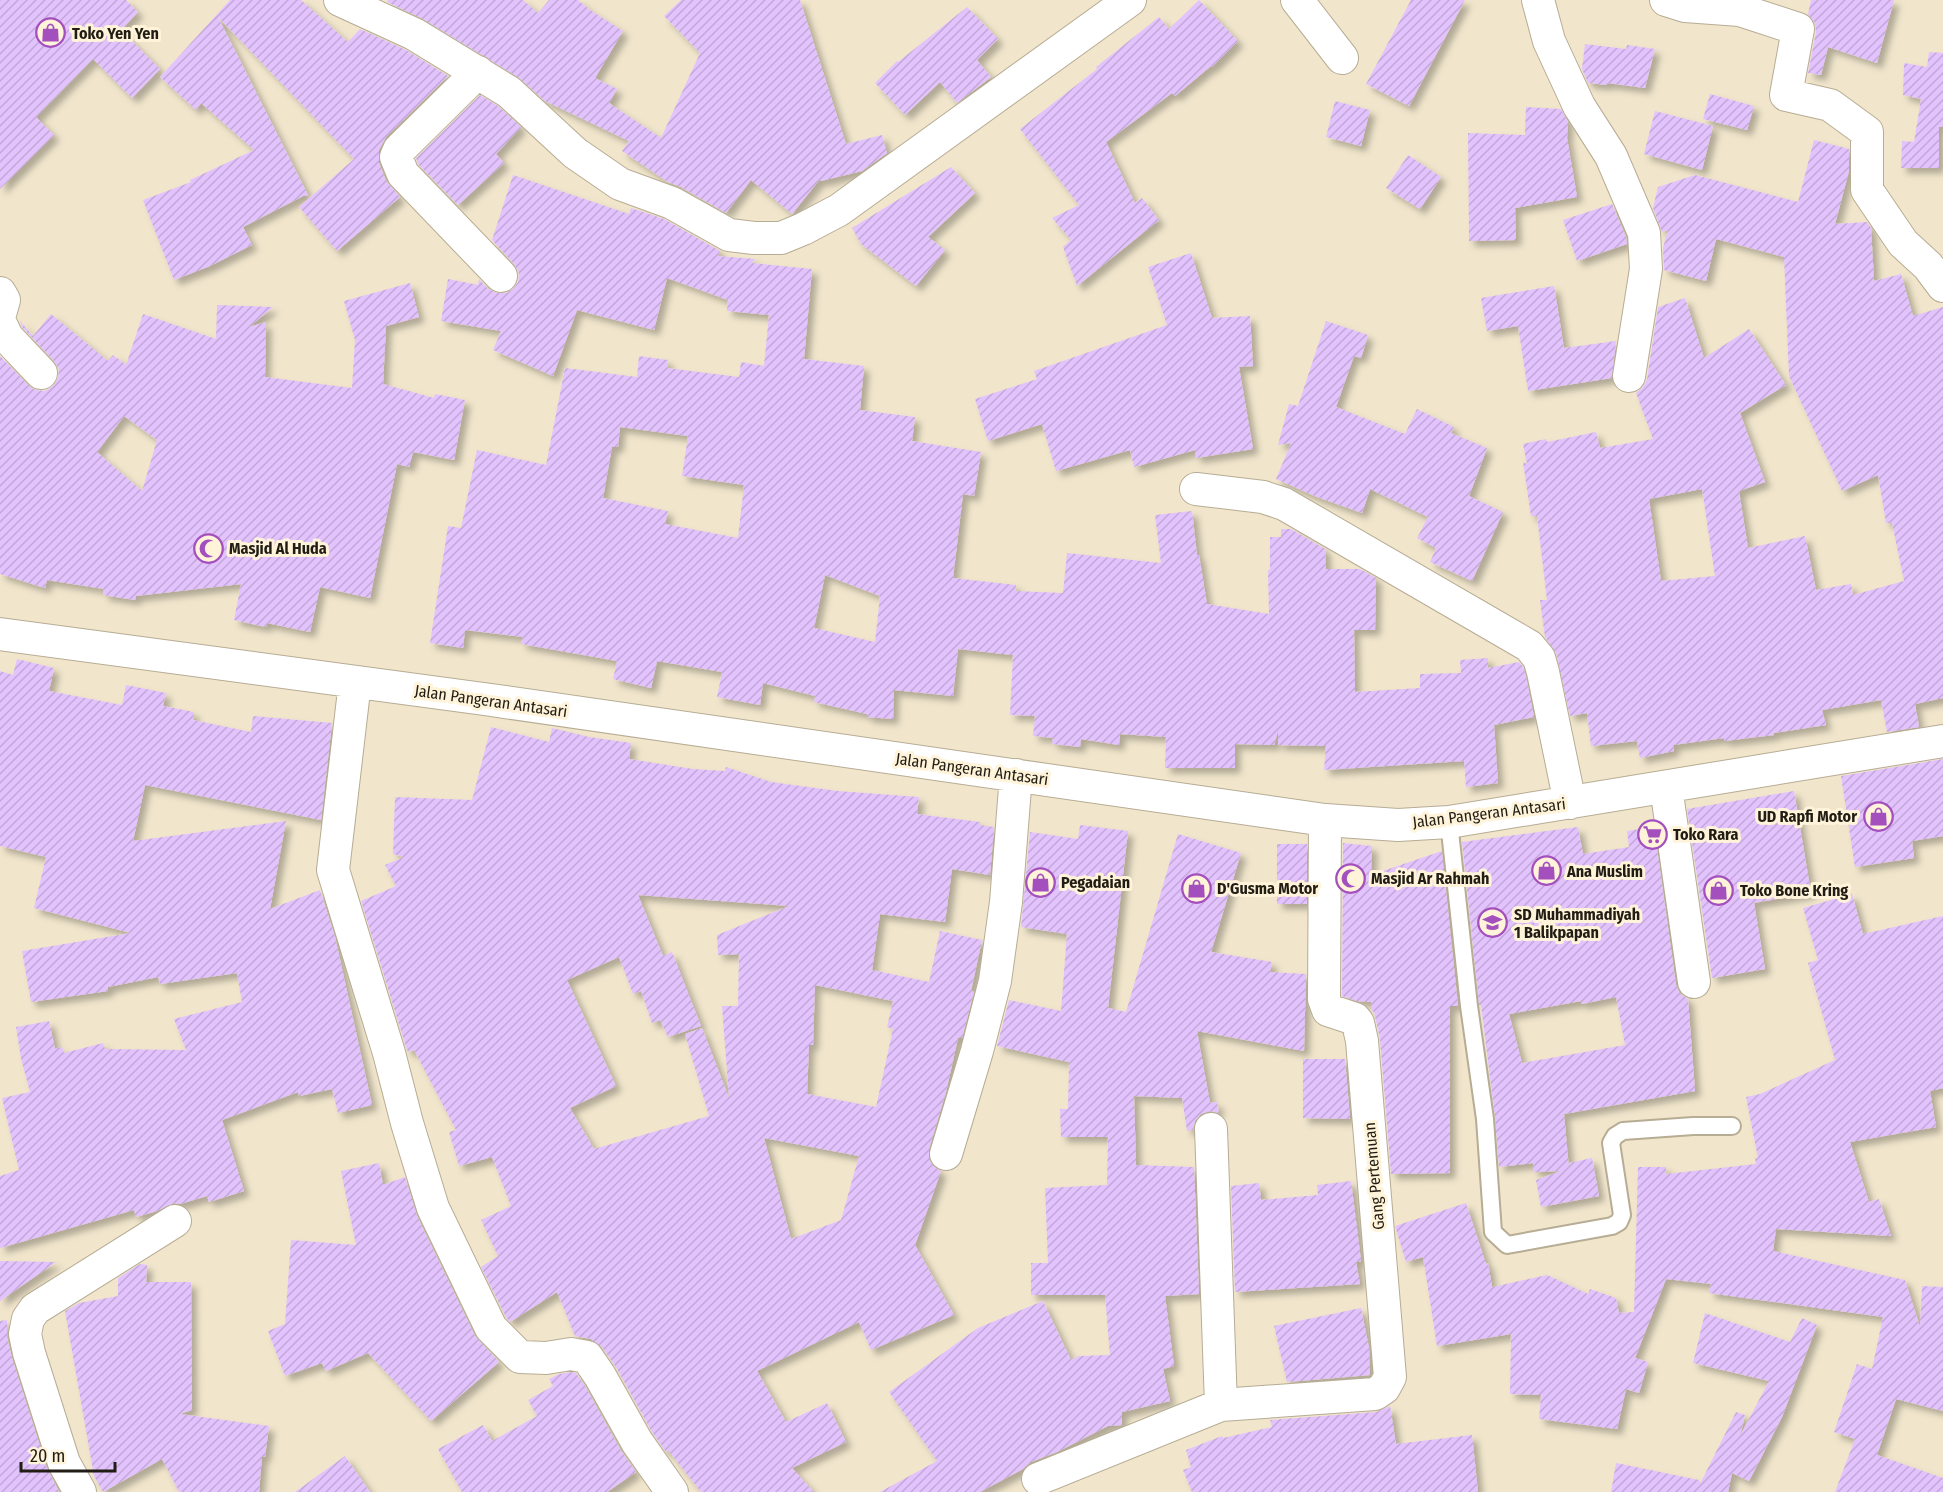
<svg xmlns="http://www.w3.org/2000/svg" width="1943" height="1492" font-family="'Fira Sans Condensed',sans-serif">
  <defs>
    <pattern id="building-hatch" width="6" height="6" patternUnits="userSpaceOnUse" patternTransform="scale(1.5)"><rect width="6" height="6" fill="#e3c3fd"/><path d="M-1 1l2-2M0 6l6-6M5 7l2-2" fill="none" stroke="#c2a7d8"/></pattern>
    <filter id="shadow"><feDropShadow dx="5.5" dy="5.5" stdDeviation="3" flood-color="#0004"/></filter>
  </defs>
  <rect width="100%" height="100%" fill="#f1e6cc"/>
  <!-- building -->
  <path fill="url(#building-hatch)" fill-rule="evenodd" filter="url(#shadow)" d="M0,0H126L138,12L121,30L160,69L132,98L93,59L36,117L54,135L0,189Z
    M230,0H301L348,42L360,29L406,50L448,76L386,137L379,150V163L386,181L400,197L337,251L299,207L354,159L218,17L309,197L305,195L243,227L252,245L210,266L174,280L143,200L191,182L190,180L254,150L201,103L196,110L160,77Z
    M388,0H523L538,13L549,0H578L590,10L623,31L595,78L617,89L609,103L661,138L700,53L664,16L681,0H800L846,144L882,135L887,153L862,171L821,181L820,179L792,214L751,180L726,213L681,187L668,182L622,151L629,141L545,101L518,77L423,19L387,2Z
    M1199,0L1238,41L1212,67L1211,66L1175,96L1172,93L1106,142L1135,203L1142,198L1159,220L1077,286L1063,247L1071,240L1052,218L1079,205L1020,129L1097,69L1096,67L1159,17L1169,29Z
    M1411,0H1465L1409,106L1366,84Z
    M1811,0H1894L1877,63L1828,47L1821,75L1808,73L1816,32L1815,23L1808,14Z
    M967,7L998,39L977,60L991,77L957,103L940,82L905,115L875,83L897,61L898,62Z
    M1585,44L1626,49L1627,45L1655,49L1645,88L1607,83V85L1588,83L1582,69Z
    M1929,52L1943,53V127H1939V168H1901L1902,141L1914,142L1921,99L1903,95L1904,63L1927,67Z
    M1710,94L1754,106L1747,130L1703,119Z
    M480,95L498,106L521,127L496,154L504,163L458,205L418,164L416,158Z
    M1335,101L1370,110L1361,146L1326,137Z
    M1526,107L1561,109L1568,122L1567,138L1577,197L1515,208L1516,240L1469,241L1468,133L1525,135Z
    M1655,111L1713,126L1702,170L1644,154Z
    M1814,140L1849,149V171L1835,224L1867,222L1871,228L1874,281L1901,274L1913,316L1943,307V698L1915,704L1919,727L1887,732L1881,700L1822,710L1826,725L1774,733V735L1724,741V738L1673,745L1674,751L1640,758L1637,741L1591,746L1587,713L1570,716L1556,653L1545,637L1540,600H1547L1537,516H1531L1523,462L1527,464L1523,444L1546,439L1547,442L1596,432L1600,448L1653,439L1636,393L1643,387L1647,379L1658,307L1685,298L1704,358L1749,329L1786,385L1740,413L1765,482L1739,491L1748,548L1805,536L1816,590L1851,584L1853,595L1904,581L1892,523H1886L1878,475L1842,491L1789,376L1784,257L1716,239L1706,281L1664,270L1663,248L1668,230L1662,232L1653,208L1658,187L1695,175L1798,202ZM1702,489L1715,576L1661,581L1649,499Z
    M1408,155L1441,177L1420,209L1386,188Z
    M951,167L975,193L928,237L945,250L916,286L861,244L852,228Z
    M513,175L629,214L631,208L664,219L720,251L718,256L755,259L752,263L812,269L804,359L864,366L860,410L915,417L912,441L981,452L974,496L963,494L953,578L1016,585L1015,591L1063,593L1067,553L1161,563L1155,515L1192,511L1197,555H1199L1207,604L1269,614L1268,570H1270V537H1281V529H1291L1325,549L1326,569H1360L1376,578L1375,630H1354L1355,692L1420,688V674L1461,673L1460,660L1488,658V668L1519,662L1523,667L1526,676L1534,717L1494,725L1498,783L1466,787L1464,761L1324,770L1326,746L1278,745V731L1274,745L1235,744V768H1165L1166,737L1120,734L1119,745L1081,739L1080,747L1052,744L1053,738L1033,736L1035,716L1010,715L1013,655L958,649L953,696L894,690L893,719L867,717V714L814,702L815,696L763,683L760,705L717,697L722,672L657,661L651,688L613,679L617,661L521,644L523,637L465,630L463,648L430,643L448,526L461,528L477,450L546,465L565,368L637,377L639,356L668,360L667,368L739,377L741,362L764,366L769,315L727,311L728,300L667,278L654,330L577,310L553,376L493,350L501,331L441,321L448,279L478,285L479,279L488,289L497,293H506L513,289L518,282L519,272L514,264L492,240ZM620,427L688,436L682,476L744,485L738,538L665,524L668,511L603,498L612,447H618ZM825,575L880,596L875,642L814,628Z
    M1612,204L1626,237L1627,244L1577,261L1563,220Z
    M1191,253L1212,318L1250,316L1253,366L1239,367L1253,449L1196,458L1195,450L1134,467L1130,450L1056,471L1042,424L988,441L975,399L1037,379L1034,371L1167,325L1148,267Z
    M410,283L419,317L386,326L383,384L434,398L435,394L465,400L454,460L413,452L409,467L397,464L370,598L320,587L310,632L267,623L266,627L234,620L241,584L136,596L135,600L103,595L104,589L47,580L45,588L0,574V356L28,385L35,390L45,391L53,386L58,378L59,369L54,361L22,327L20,321L33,336L51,314L108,361L113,355L126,365L143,314L216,339L217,305L273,307L249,327L266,322L265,377L352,388L355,340L344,301ZM124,416L157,440L142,491L97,452Z
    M1554,286L1564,348L1616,341L1612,378L1528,391L1518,326L1487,331L1481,298Z
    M1326,321L1368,335L1361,358L1354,356L1336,407L1405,434L1417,409L1454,427L1451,433L1487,448L1469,496L1503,512L1472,581L1430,562L1436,548L1417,538L1428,517L1370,489L1362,513L1317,497L1276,479L1291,443L1278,445L1289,404L1298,406Z
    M17,659L54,668L49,691L122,705L126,685L166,693L163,706L194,712L193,720L251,732L253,716L332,723L321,820L145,785L133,841L286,821L270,909L320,890L335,937L372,1105L338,1113L332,1089L299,1096L298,1092L222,1120L244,1191L209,1202L207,1196L180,1204L174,1203L157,1211L136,1217L134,1210L0,1248V1176L19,1170L2,1098L30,1092L21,1058L16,1027L49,1021L55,1049L62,1047L64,1053L103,1043L105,1049L186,1050L174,1019L242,1002L237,973L160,984L158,977L108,987V991L31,1002L22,951L131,933L34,908L46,857L0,846V671L13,675Z
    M491,727L549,742L552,728L589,737L631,743L629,759L693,769L725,771L726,767L771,782L838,791L919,797L917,814L980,822V825L994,827L990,875L952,869L945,922L880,914L872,970L929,982L940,931L982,940L971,991L974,992L962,1038H958L946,1092L929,1149V1159L933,1166L941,1171L915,1245L954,1315L871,1350L859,1322L757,1371L786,1422L827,1403L846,1442L792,1468L814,1492H701L668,1450L666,1452L652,1432L616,1367L602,1347L591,1339L575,1336L557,1292L510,1322L506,1317L481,1267L498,1256L481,1220L511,1206L492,1157L459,1166L449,1132L456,1130L414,1050L408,1052L406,1047L361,901L396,886L385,865L404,857L393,854L395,797L472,800ZM638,895L789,906L717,935L718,955L739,954L738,1006H722L729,1098L702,1028L685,1034L709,1116L594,1149L570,1108L616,1086L567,980L619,957L633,994L641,991L652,1023L660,1020L668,1037L701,1026L672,952L663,956ZM815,985L893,1001L887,1027L893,1029L876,1107L807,1094L809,1045H813ZM764,1138L859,1156L841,1220L791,1239Z
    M1943,759V836L1912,841L1914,858L1855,867L1841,776Z
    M1794,791L1811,893L1754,903L1765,969L1712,978L1687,809Z
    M1080,825L1128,831L1108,1008L1126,1012L1178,834L1241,853L1211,952L1272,962L1270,972L1306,974L1304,1051L1197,1031L1210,1103L1217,1102L1219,1113L1210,1111L1201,1114L1195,1121L1193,1130L1187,1131L1182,1098L1134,1096L1136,1165L1194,1167L1199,1294L1165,1296L1174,1366L1163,1369L1170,1401L1122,1412V1425L1108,1426L1057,1452L1031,1462L1023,1469L980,1492H880L937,1461L889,1392L978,1328L1043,1301L1071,1360L1079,1356L1110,1355L1105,1295H1031V1263H1048L1045,1188L1107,1185L1108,1137H1061L1060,1109H1068L1069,1062L997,1046L1009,1000L1061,1011L1067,934L1021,927L1030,832L1078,839Z
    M1578,827L1583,854L1629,847L1627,831L1654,827L1676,985L1680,994L1688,999L1695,1091L1564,1114L1569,1169V1163L1592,1158L1599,1196L1541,1207L1536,1180L1561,1171L1534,1172L1533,1163L1499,1167L1495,1118L1481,1005H1479L1462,842ZM1616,997L1625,1045L1522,1063L1509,1014L1581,1001L1582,1004Z
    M1343,843L1372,846L1371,875L1442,851L1458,1006H1450V1173L1391,1174L1380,1039L1374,1012L1371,1010V1002L1357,1001L1342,996Z
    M1277,844H1307V904H1277Z
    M1852,894L1863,934L1943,916V1088L1930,1091L1936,1127L1850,1142L1869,1202L1879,1199L1891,1236L1776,1229L1773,1251L1905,1280L1920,1327L1922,1286L1943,1287V1411L1896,1399L1877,1455L1943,1478V1492H1835L1855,1439L1834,1432L1857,1364L1872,1369L1883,1317L1709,1293L1711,1284L1666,1279L1635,1358L1648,1362L1639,1393L1626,1389L1617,1429L1539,1419L1541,1395L1510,1394L1511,1334L1437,1346L1423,1257L1406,1262L1395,1226L1466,1203L1486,1264L1488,1263L1492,1287L1547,1275L1588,1294L1590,1289L1616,1298L1619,1313L1634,1312L1638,1167H1666V1174L1756,1164L1755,1158H1758L1746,1097L1760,1094L1835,1060L1808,963L1818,960L1803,908Z
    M1303,1059H1345L1350,1119L1303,1118Z
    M379,1163L383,1185L405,1177L417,1216L475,1336L499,1362L431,1421L368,1353L326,1371L322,1363L285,1376L268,1331L285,1324L291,1240L356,1245L341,1171Z
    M1351,1181L1361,1261L1356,1262L1360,1284L1235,1292L1231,1186L1259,1183L1261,1200L1318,1195L1317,1185Z
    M0,1261L56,1262L0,1301Z
    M140,1264L147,1265L146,1282H191L192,1410L180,1414L269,1426L265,1457L262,1456L259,1492H179L162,1459L103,1492L94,1476L65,1311L79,1303L118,1296V1278Z
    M1361,1308L1369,1348L1370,1375L1287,1382L1274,1326Z
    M1705,1313L1790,1342L1802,1318L1817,1325L1782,1417L1749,1481L1732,1473L1728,1492H1611L1616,1463L1699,1480V1486L1736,1412L1745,1415L1740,1436L1769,1381L1693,1363Z
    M7,1320V1338L12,1358L47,1468L59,1492H0V1321Z
    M571,1372L576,1373L585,1386L621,1451L636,1472L607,1492H462L438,1449L483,1425L492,1441L537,1416L528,1400L553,1386L549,1379L559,1374Z
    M1390,1406L1396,1444L1472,1435L1478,1492H1192L1183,1470L1191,1467L1186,1450L1222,1436L1223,1438L1272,1427L1270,1420L1376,1412Z
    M345,1456L370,1492H295Z"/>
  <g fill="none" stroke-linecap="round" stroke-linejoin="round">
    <defs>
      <path id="lane" d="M1449,822L1469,1006L1485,1119L1493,1232L1507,1245L1612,1226L1619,1222L1622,1215L1611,1143L1615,1136L1623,1131L1693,1126H1732"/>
      <path id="street" d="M340,0L414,34L509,92L575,153L620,184L672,203L729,235L754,238H781L803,229L839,210L1130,0
        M1297,0L1342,58
        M1538,0L1549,41L1579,106L1611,156L1644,233L1646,269L1629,376
        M1666,0L1685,6L1740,10L1798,29L1786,95L1830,105L1867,132V190L1903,243L1928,266L1943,286
        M478,72L399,150L396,157L403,174L501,276
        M0,293L4,300L0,314
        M0,322L7,337L41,373
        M1196,489L1263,497L1284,504L1529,646L1539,658L1543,672L1570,803
        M0,634L484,699L1325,820L1398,825L1449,822L1943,741
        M355,682L333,870L389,1053L407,1123L433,1208L491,1328L520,1357L546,1358L571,1354L587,1357L600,1376L637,1442L672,1492
        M1666,787L1694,982
        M1211,1129L1221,1405
        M946,1154L977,1051L995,981L1006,902L1016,775
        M1038,1479L1221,1405L1375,1394L1384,1388L1390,1377L1362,1041L1358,1023L1355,1019L1328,1010L1324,999L1325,820
        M80,1492L64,1463L29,1353L25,1334L28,1319L35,1309L175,1221"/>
    </defs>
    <!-- lane casing -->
    <use href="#lane" stroke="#b7ac94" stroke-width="20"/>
    <!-- street casing -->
    <use href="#street" stroke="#b7ac94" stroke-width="34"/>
    <!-- lane -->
    <use href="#lane" stroke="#fff" stroke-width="16"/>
    <!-- street -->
    <use href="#street" stroke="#fff" stroke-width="32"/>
  </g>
  <!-- icons -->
  <defs>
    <symbol id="shop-ring" viewBox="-11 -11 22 22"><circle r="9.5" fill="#fff3d9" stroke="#a34fbd" stroke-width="1.5"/><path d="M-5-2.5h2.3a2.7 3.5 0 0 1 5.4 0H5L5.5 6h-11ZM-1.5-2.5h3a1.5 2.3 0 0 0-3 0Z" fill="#a34fbd"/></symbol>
    <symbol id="mosque-ring" viewBox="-11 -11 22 22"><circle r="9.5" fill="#fff3d9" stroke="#a34fbd" stroke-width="1.5"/><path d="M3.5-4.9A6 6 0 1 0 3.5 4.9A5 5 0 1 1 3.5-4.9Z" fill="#a34fbd"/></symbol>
    <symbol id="supermarket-ring" viewBox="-11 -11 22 22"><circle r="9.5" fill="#fff3d9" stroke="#a34fbd" stroke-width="1.5"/><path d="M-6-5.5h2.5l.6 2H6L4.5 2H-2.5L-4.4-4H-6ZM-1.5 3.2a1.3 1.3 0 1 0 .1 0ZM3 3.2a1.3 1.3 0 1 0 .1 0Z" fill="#a34fbd"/></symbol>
    <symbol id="school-ring" viewBox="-11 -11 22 22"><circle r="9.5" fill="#fff3d9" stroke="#a34fbd" stroke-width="1.5"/><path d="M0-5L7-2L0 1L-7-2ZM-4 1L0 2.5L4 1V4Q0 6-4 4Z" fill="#a34fbd"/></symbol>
  </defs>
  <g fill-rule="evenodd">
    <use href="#shop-ring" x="34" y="16" width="33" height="33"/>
    <use href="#mosque-ring" x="192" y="532" width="33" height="33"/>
    <use href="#shop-ring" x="1862" y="800" width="33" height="33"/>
    <use href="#supermarket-ring" x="1636" y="818" width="33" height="33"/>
    <use href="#shop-ring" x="1530" y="854" width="33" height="33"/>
    <use href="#mosque-ring" x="1334" y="862" width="33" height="33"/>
    <use href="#shop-ring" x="1024" y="866" width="33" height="33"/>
    <use href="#shop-ring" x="1180" y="872" width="33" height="33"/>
    <use href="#shop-ring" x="1702" y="874" width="33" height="33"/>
    <use href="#school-ring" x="1476" y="906" width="33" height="33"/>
  </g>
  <g text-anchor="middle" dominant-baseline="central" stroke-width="6" stroke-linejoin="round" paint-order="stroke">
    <!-- poi labels -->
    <g font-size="16" font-weight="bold" fill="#211d14" stroke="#fff3d9" text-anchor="start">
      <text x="72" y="33">Toko Yen Yen</text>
      <text x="229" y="548">Masjid Al Huda</text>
      <text x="1857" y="816" text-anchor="end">UD Rapfi Motor</text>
      <text x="1673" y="834">Toko Rara</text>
      <text x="1567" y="871">Ana Muslim</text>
      <text x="1371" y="878">Masjid Ar Rahmah</text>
      <text x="1061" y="882">Pegadaian</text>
      <text x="1217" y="888">D'Gusma Motor</text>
      <text x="1740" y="890">Toko Bone Kring</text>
      <text x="1514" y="914">SD Muhammadiyah<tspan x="1514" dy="18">1 Balikpapan</tspan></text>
    </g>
    <!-- street labels -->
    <g font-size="16" fill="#211d14" stroke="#fff3d9">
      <text transform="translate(491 701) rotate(8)">Jalan Pangeran Antasari</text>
      <text transform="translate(972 769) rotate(8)">Jalan Pangeran Antasari</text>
      <text transform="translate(1489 813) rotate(-7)">Jalan Pangeran Antasari</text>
      <text transform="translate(1374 1176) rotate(-95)">Gang Pertemuan</text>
    </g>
  </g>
  <!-- scale -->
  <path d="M21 1462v9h94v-9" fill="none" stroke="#211d14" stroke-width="3"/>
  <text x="30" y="1462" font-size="18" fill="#211d14" stroke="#fff3d9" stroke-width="4.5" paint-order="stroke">20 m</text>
</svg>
